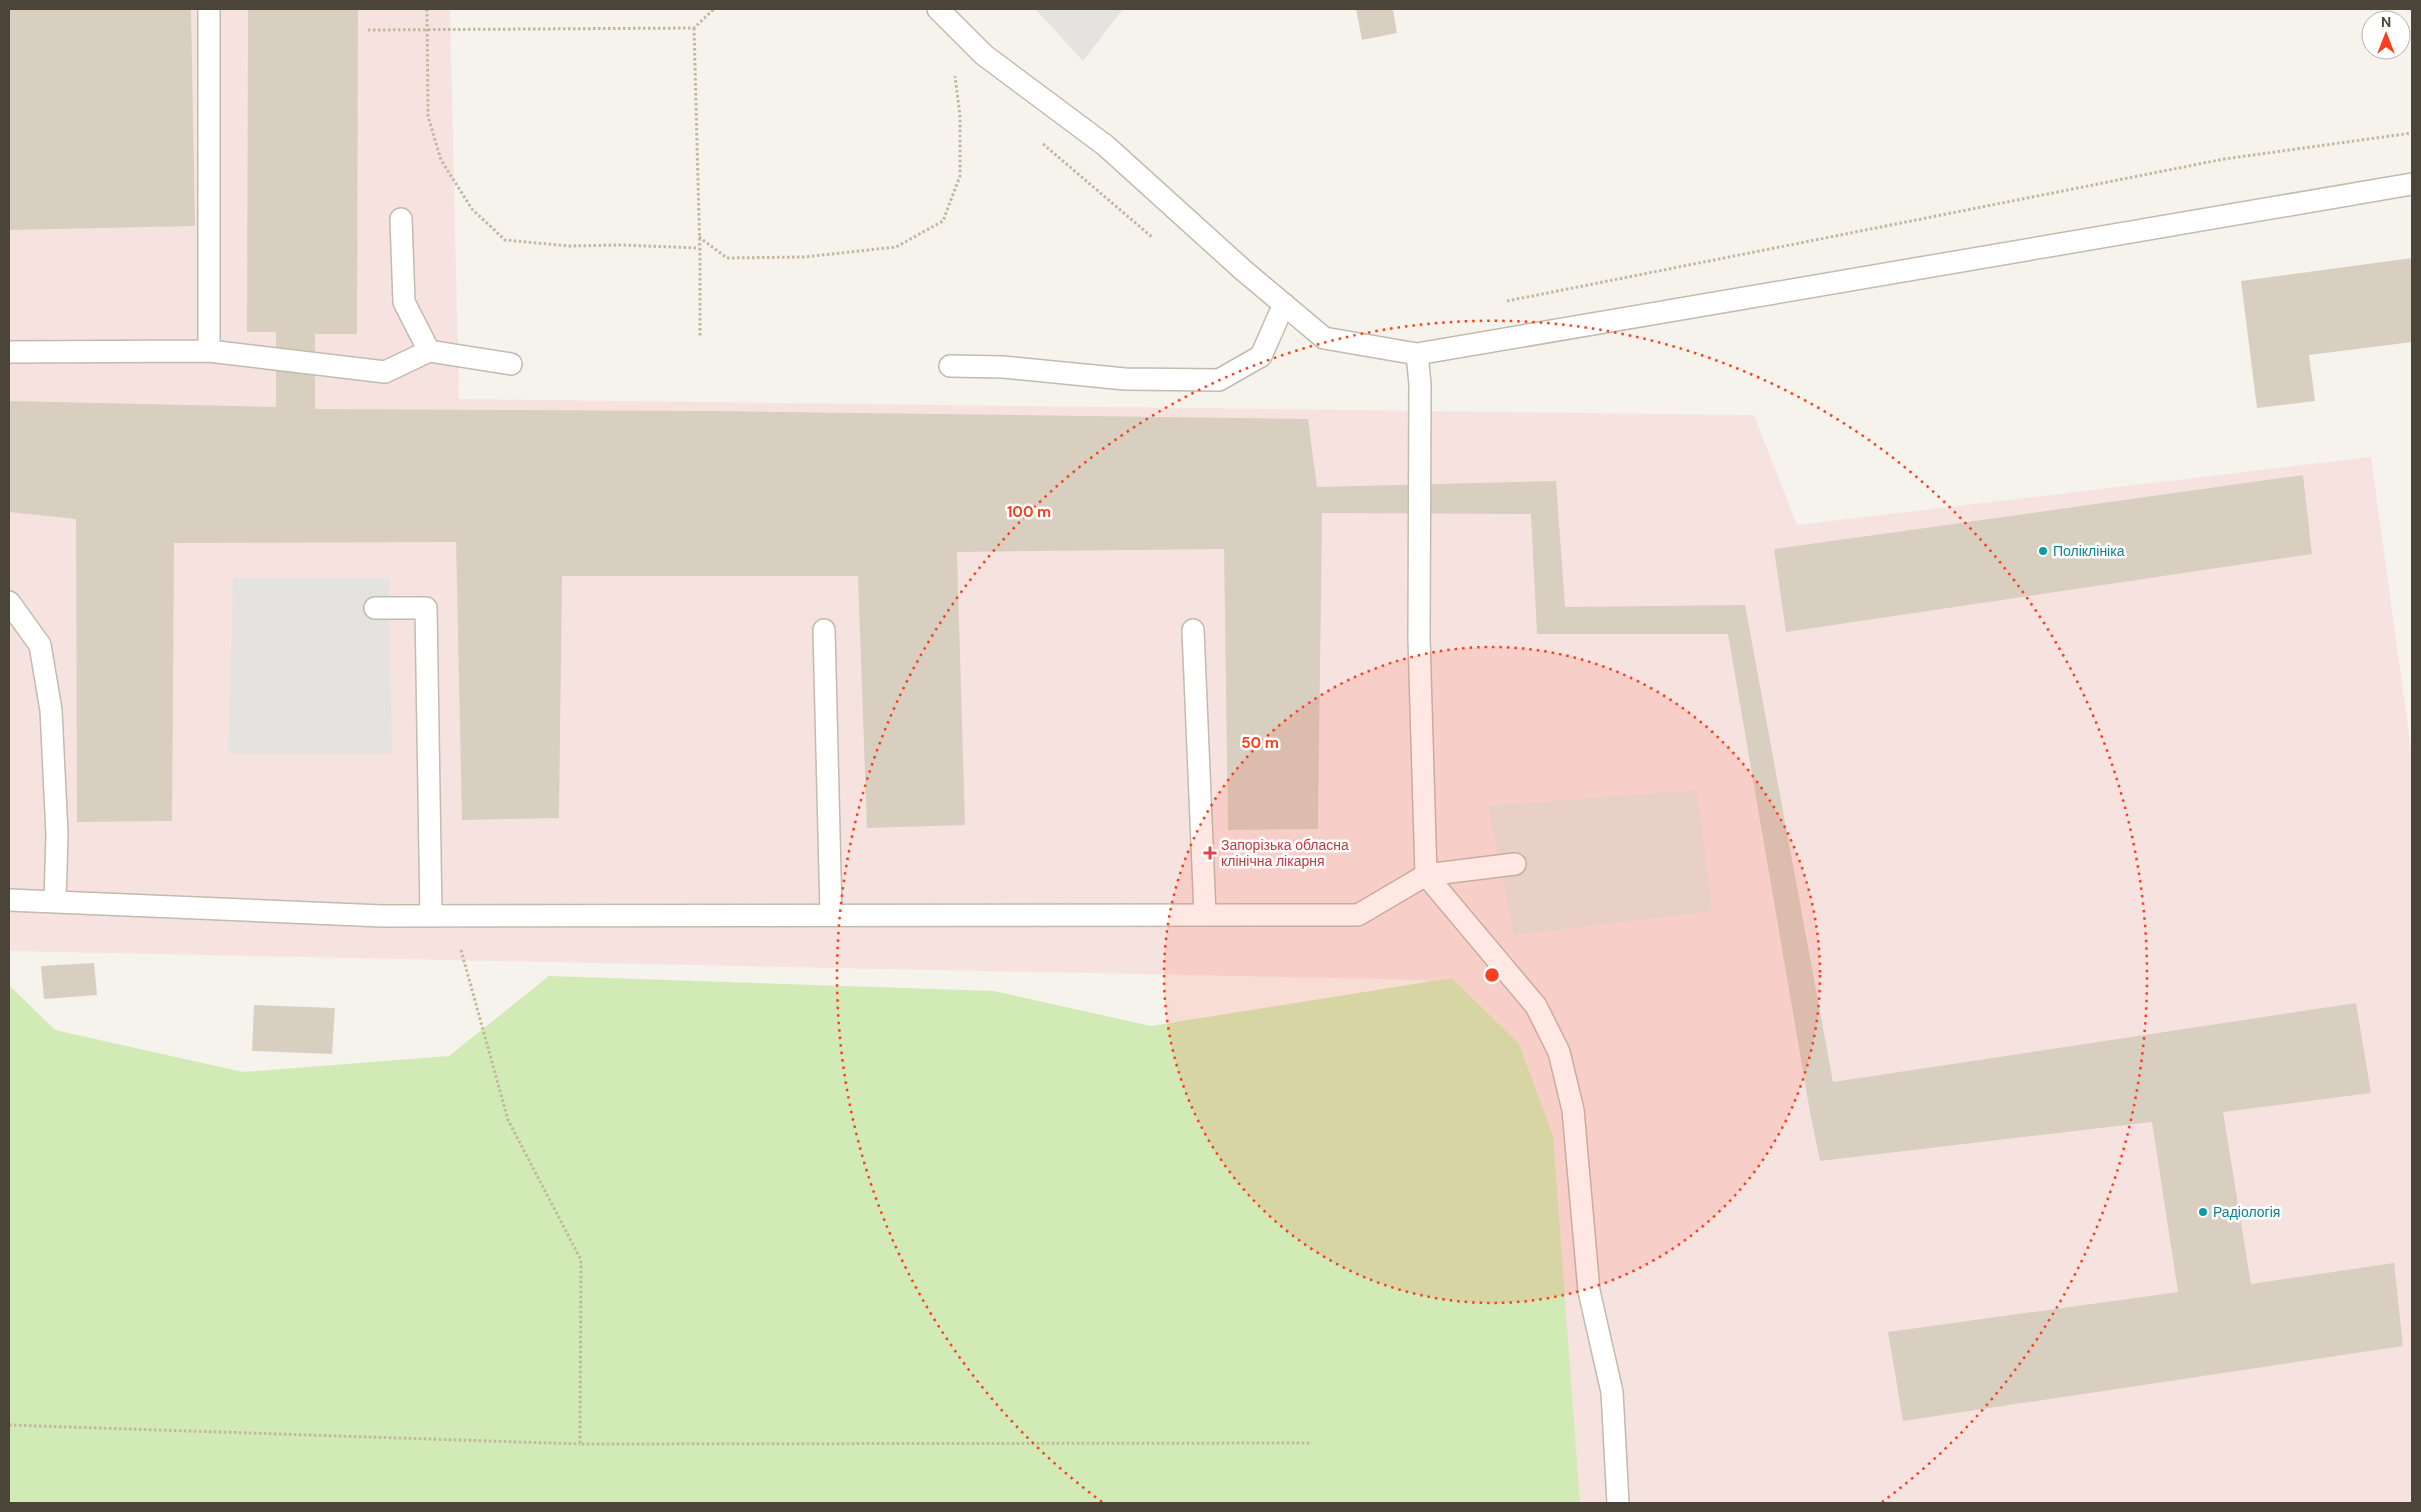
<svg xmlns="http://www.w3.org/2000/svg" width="2421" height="1512" font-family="'DM Sans',sans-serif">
  <rect width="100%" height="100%" fill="#f6f3ec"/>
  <!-- medical -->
  <path fill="#f6e3e0" d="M9,9H450L459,399L1754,415L1797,525L2371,457L2412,756V1503H1545L1425,980L9,951Z"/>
  <!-- green -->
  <path fill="#d2eab5" d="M549,976L994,991L1151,1026L1452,978L1519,1044L1553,1136L1580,1503H9V985L55,1030L243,1072L449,1056Z"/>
  <!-- parking -->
  <path fill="#e5e3e0" d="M1035,9H1123L1083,61Z
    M233,578H389L392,753H228Z
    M1697,790L1712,911L1514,935L1488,806Z"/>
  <!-- building -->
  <path fill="#d8cfc1" d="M9,9H191L195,226L9,230Z
    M248,9H358L357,334H315V409L713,411L1308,419L1317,487L1556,481L1565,607L1745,605L1833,1082L2356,1003L2371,1093L2223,1112L2251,1284L2394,1263L2403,1346L1903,1421L1888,1332L2178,1292L2152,1122L1820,1161L1810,1112L1728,634H1537L1531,514L1322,513L1318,829L1228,830L1224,549L957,552L965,825L867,828L858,576H562L559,818L462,820L456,542L174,543L172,821L77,822L76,519L9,512V401L276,407V332H247Z
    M1356,9H1393L1397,33L1362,40Z
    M2412,258V342L2309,355L2315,401L2257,408L2241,281Z
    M2303,475L2312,554L1786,632L1774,549Z
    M94,963L97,995L44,999L41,966Z
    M254,1005L335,1008L332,1054L252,1051Z"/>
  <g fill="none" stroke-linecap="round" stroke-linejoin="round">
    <defs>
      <path id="lane" d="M401,219L404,302L429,351L511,364
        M209,351L385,372L429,351
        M9,352L209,351V9
        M1417,354L2412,184
        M950,366L1003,367L1125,379L1219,380L1261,356L1284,304
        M9,602L40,645L51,710L57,834L55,902
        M375,608H426L431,916
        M824,630L831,914
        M1193,630L1205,914
        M1426,875L1536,1006L1559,1052L1573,1110L1589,1291L1612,1392L1618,1503
        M1426,875L1515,864
        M9,900L382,916L1358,915L1426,875L1419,639L1420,384L1417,354L1324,338L1243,270L1106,146L984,55L938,9"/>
    </defs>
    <!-- lane casing -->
    <use href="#lane" stroke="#c2bbae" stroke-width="24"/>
    <!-- path -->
    <path stroke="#c4b79f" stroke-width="3" stroke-dasharray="2.5 2.5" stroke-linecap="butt" d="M427,9L428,116L441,160L472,209L505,240L569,246L622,245L699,248
      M694,28L700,256V336
      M368,30L694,28L714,9
      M1043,144L1152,237
      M699,237L727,258L804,257L896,247L943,221L960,176V116L955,76
      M1507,301L2224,159L2412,133
      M461,950L508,1120L581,1260L580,1444L1312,1443
      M9,1425L580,1444"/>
    <!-- lane -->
    <use href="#lane" stroke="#fff" stroke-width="21"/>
  </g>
  <!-- distance rings -->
  <circle cx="1492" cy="975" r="328" fill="#fc3f1d" fill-opacity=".12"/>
  <g fill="none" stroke="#fc3f1d" stroke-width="2.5" stroke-dasharray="2.5 5">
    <circle cx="1492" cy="975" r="328"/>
    <path d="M1102 1502A655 655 0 1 1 1882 1502"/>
  </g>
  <!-- markers -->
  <g fill="#0f9aa8" stroke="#fff" stroke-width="2">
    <circle cx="2043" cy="551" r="5"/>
    <circle cx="2203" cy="1212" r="5"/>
  </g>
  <path fill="#e0444e" stroke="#fff" stroke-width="2" d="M1207.5 845.5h5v5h5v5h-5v5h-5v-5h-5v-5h5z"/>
  <g text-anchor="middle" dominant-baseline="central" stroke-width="5" stroke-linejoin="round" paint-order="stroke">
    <!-- culture labels -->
    <g font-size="14" fill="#0d838f" stroke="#fff" text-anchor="start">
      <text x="2053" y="551">Поліклініка</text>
      <text x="2213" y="1212">Радіологія</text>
    </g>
    <!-- health labels -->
    <g font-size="14" fill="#be3a42" stroke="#fff" text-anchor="start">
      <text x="1221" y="845">Запорізька обласна<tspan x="1221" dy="16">клінічна лікарня</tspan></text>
    </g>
  </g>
  <circle cx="1492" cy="975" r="8" fill="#fc3f1d" stroke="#fff" stroke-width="2.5"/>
  <g font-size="15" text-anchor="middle" font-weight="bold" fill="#fc3f1d" stroke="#fff" stroke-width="5" stroke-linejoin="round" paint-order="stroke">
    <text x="1029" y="517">100 m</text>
    <text x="1260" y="748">50 m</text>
  </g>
  <!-- border -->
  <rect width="2421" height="1512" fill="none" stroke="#4b4439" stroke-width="20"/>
  <!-- north arrow -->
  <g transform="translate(2386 35)"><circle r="24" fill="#ffffff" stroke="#b7b4b0"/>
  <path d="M0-4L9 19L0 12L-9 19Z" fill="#fc3f1d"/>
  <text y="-8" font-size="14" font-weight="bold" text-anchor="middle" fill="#4b4439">N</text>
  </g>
</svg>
